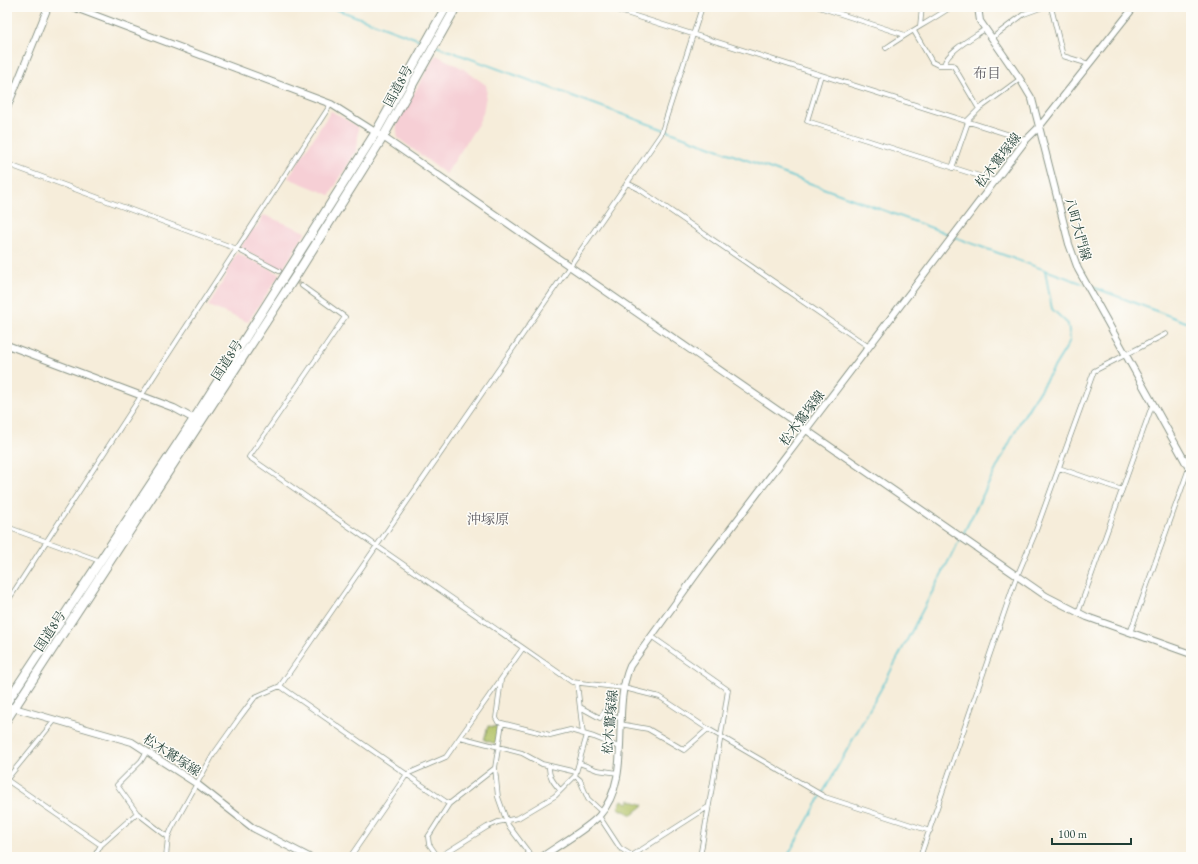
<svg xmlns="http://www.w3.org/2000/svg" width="1198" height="864" font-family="'EB Garamond','Noto Serif JP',serif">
  <rect width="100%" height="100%" fill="#fdfcf7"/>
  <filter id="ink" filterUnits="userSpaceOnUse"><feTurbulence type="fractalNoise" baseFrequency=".025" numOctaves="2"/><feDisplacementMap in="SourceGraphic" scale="8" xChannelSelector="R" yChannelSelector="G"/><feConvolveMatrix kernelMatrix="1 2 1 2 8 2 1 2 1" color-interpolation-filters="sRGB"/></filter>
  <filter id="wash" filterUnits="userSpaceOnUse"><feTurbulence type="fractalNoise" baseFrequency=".012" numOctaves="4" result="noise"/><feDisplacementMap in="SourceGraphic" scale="16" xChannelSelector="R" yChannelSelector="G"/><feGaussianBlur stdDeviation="0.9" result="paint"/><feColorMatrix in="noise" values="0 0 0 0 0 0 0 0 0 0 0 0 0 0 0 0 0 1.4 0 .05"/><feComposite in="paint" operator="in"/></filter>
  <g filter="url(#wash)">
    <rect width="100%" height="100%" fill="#f6edda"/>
    <!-- built -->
    <path fill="#f6cfd5" d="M436,55L462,68L486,85L487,90L483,113L478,124L446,174L398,138L396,124Z
      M331,111L358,127V138L357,149L330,195L288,178Z
      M264,215L306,232L282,270L240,248L252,229L256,228Z
      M237,253L280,274L248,322L208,306L227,275L225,273Z"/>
    <!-- green -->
    <path fill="#b0c164" stroke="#687f4c" d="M488,726L498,727L496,744L484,740Z
      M622,800L628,803L630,800L644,805L632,815L618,808Z"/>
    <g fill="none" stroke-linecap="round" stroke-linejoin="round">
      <!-- stream -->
      <path stroke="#58c5d0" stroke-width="1.5" d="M330,7L423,41
        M436,46L951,235
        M954,237L1084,284
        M1090,286L1191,324
        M962,536L1020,422L1066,348L1070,340L1068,324L1052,309L1045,270
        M787,857L886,680L960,539"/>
    </g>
  </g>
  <g filter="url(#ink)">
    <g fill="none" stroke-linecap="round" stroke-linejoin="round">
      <!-- street-tunnel -->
      <path stroke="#cbcab9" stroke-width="4" stroke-dasharray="4 2" stroke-linecap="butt" d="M292,279L302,286"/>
      <defs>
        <path id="street" d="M607,7L1026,140
          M819,7L905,35
          M1051,7L1063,56L1089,64
          M920,26L922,7
          M914,31L932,62L938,65H953L979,109L1020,79
          M992,38L1024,14L1043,7
          M886,48C907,33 929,22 951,7
          M944,65C947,51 974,37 985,29
          M821,75L807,121L995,181
          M967,121L979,109
          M7,164L237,249L279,271
          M952,168L968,122
          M627,183L639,189L869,347
          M302,286L345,317L249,457L572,682L624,688L660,697L708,729L825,797L930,831
          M1059,468L1122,490
          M7,527L100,561
          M7,602L331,104
          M1078,613L1153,403
          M1130,633L1189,468
          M651,636L728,690L721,735
          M501,680L496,718L498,722L550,735L570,730L594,737L619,747
          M577,683L583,734
          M280,686L449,804
          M580,707L600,718L605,711L619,718
          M502,723L495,768L498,797L508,825L532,857
          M620,724L648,729L684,750L708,729
          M460,737L522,753L542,764L576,772
          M147,751L141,761L117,785L137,813L168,837
          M579,763L597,770L618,773
          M549,766C548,776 554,783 560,790
          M575,776L580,780L588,799L602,812
          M7,779L55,720
          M7,780L101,845
          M599,816L620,848L633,856
          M94,857L101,845L137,813
          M166,857L168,837L172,828L213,755L240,717L255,697L280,686L661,134L702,7
          M350,857L407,774L446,757L523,648
          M438,857L429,844L428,837L449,804L495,768
          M439,857L487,827L498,822L518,818L555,796L575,776L587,735
          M630,857L708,807
          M700,857L721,735
          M920,857L1015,581L1034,536L1094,371L1166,334"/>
        <path id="secondary" d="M73,7L331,104L383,137L1046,596L1087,617L1191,654
          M978,7L980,21L1020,79L1032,99L1069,244L1078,269L1191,472
          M7,108L48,7
          M7,345L174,408L194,419
          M7,706L132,742L197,784L253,828L309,857
          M542,857C557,846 587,829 599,816C634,777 610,713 630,666L703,565L1026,140L1040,126L1134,7"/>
        <path id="highway" d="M7,702L194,419L376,132L446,7
          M7,719L297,274L383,137L456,7"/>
      </defs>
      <!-- street casing -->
      <use href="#street" stroke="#8a9587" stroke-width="5.5"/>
      <!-- secondary casing -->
      <use href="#secondary" stroke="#8a9587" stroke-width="8"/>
      <!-- highway casing -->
      <use href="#highway" stroke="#8a9587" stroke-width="10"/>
      <!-- street -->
      <use href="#street" stroke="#fff" stroke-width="4"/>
      <!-- secondary -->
      <use href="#secondary" stroke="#fff" stroke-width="6"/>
      <!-- highway -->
      <use href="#highway" stroke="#fff" stroke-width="8"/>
    </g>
  </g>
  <g text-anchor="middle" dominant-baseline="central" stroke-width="3" stroke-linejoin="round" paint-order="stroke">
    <!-- street labels -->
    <g font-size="13" fill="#1f3d34" stroke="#fdfcf7">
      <text transform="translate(398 86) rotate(-61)">国道8号</text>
      <text transform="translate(998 160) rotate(-52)">松木鷲塚線</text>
      <text transform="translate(1078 229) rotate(74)">八町大門線</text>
      <text transform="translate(227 360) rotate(-57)">国道8号</text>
      <text transform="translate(802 418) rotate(-53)">松木鷲塚線</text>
      <text transform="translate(50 631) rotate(-57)">国道8号</text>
      <text transform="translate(610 722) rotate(-85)">松木鷲塚線</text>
      <text transform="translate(172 755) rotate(33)">松木鷲塚線</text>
    </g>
    <!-- neighbourhood labels -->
    <g font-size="14" fill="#626066" stroke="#fdfcf7">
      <text x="987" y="73">布目</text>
      <text x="488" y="519">沖塚原</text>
    </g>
  </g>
  <!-- margin -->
  <rect width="1198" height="864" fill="none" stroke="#fdfcf7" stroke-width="24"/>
  <!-- scale -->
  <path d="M1052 838v6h79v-6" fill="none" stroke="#1f3d34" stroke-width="2"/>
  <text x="1058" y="838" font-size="12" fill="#1f3d34" stroke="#fdfcf7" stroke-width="3" paint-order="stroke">100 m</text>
</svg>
